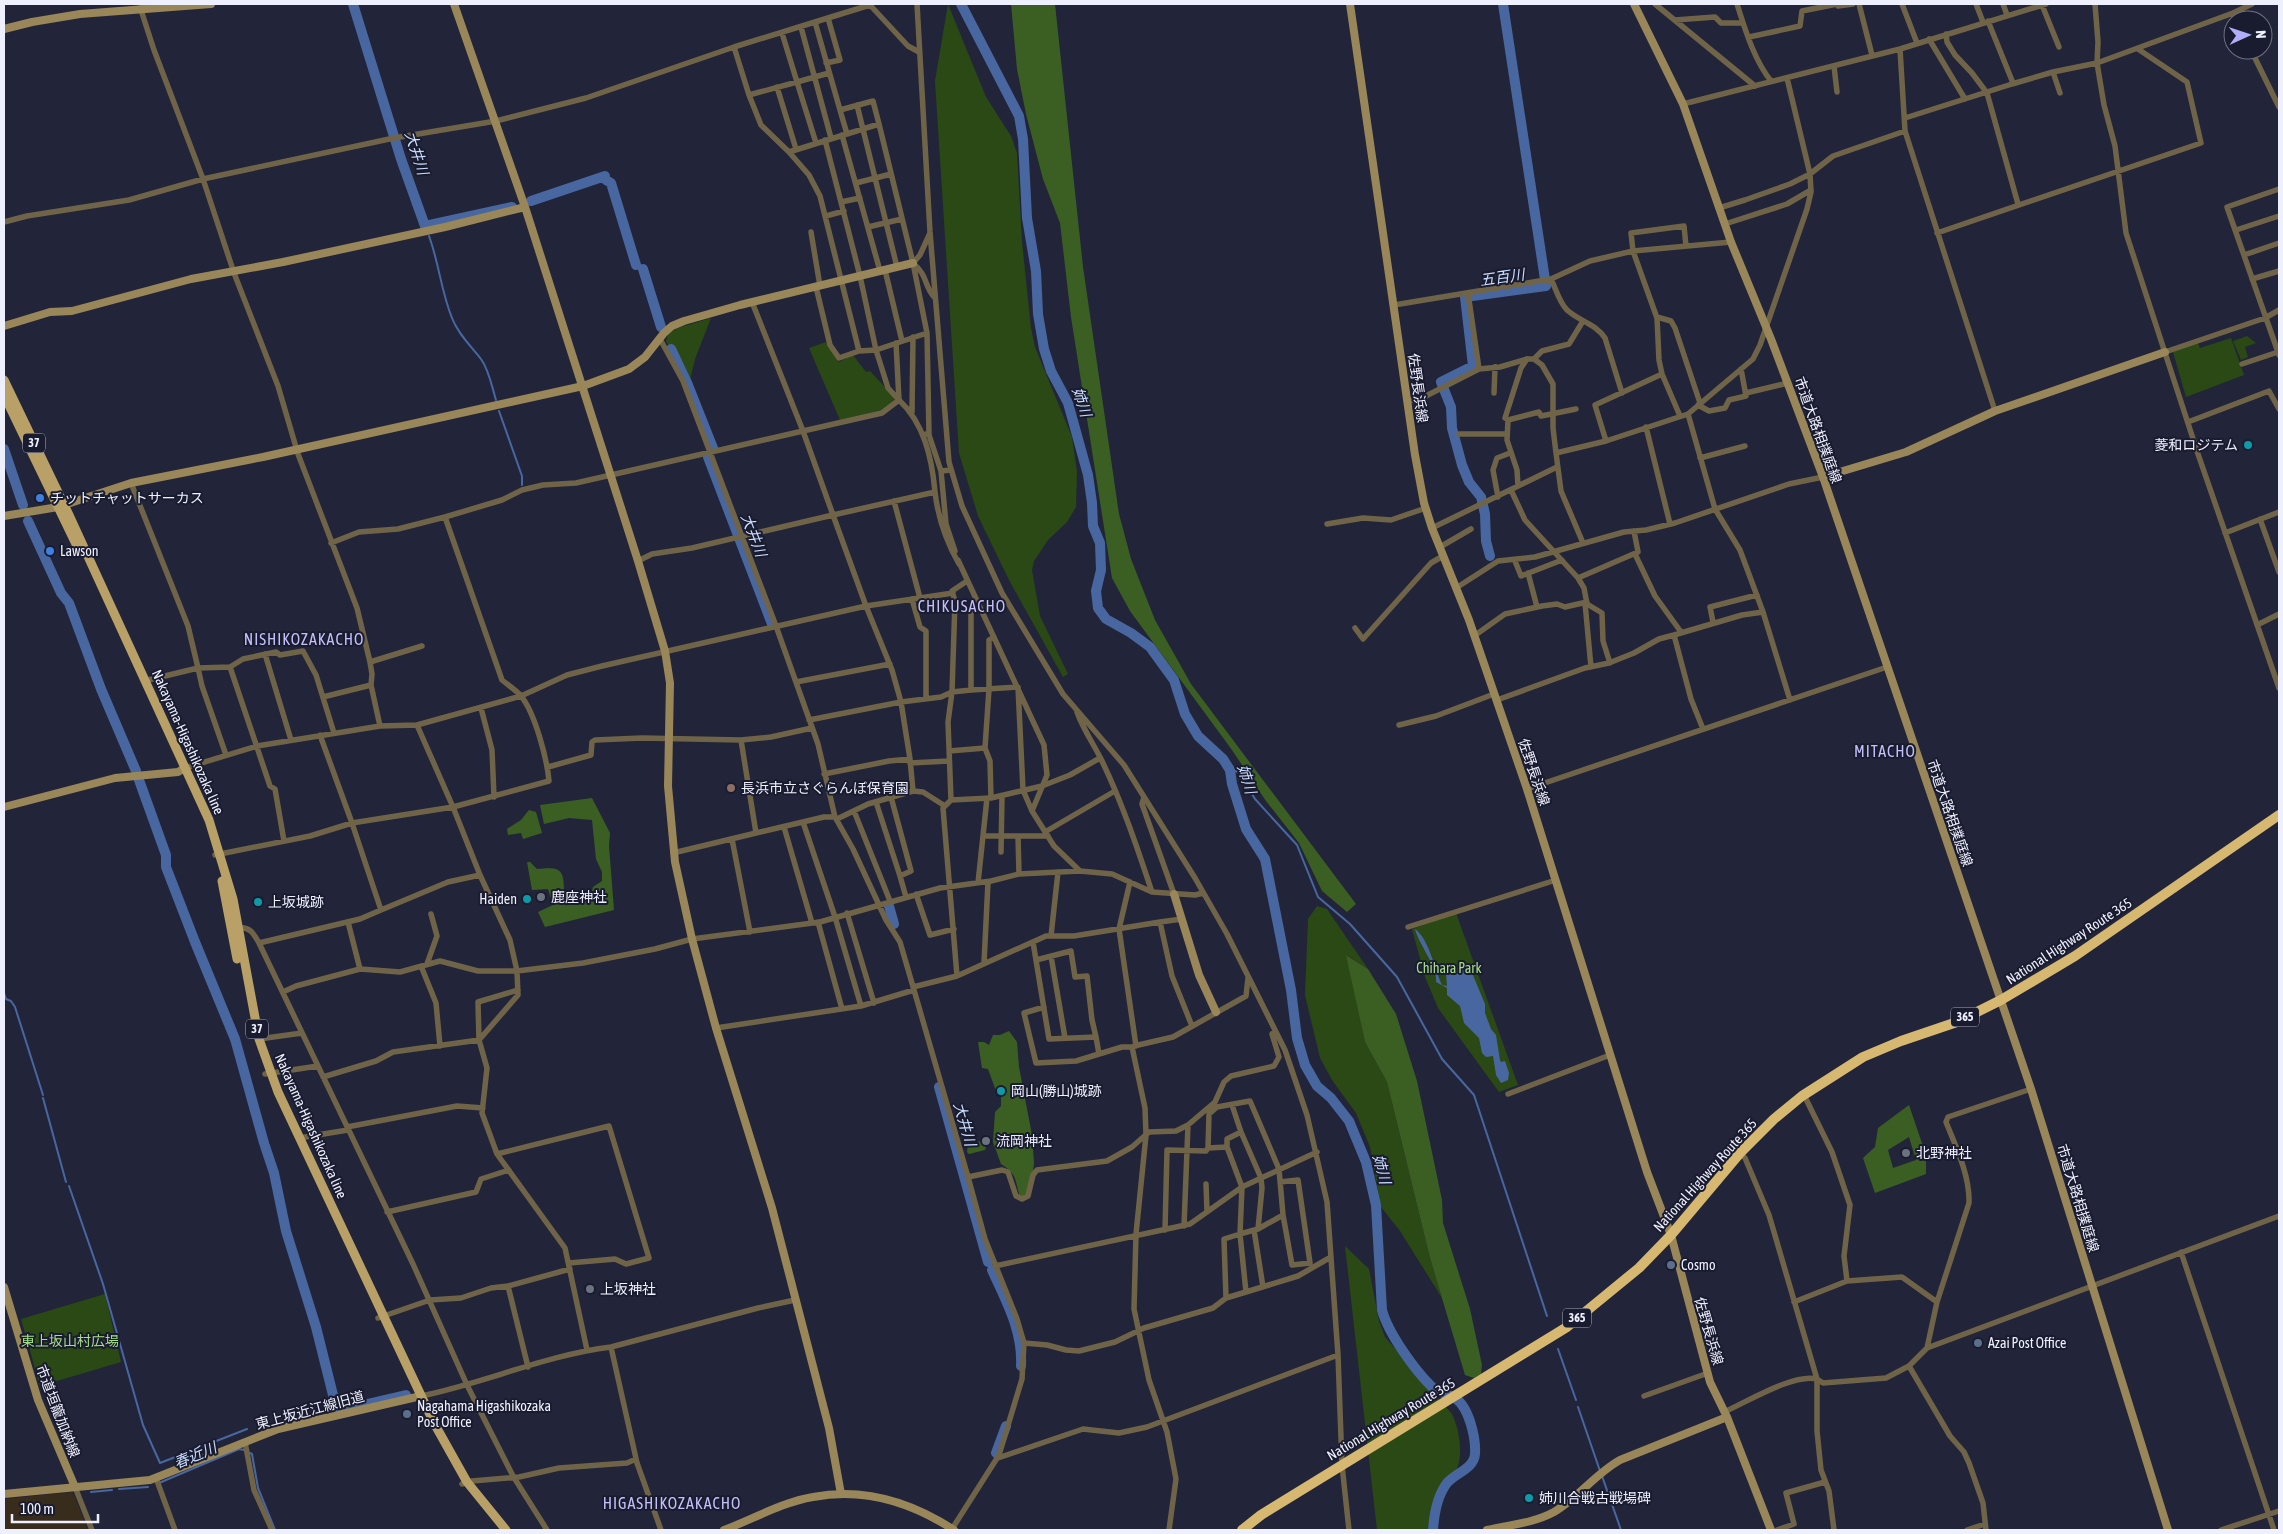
<svg xmlns="http://www.w3.org/2000/svg" width="2283" height="1534" font-family="'Asap Condensed','Noto Sans JP',sans-serif">
  <rect width="100%" height="100%" fill="#222539"/>
  <!-- education -->
  <path fill="#382c1d" d="M71,1492L74,1495L88,1530H4V1499Z"/>
  <!-- green -->
  <path fill="#2a4914" d="M948,4L986,97L1011,136L1017,153L1022,242L1031,328L1035,347L1072,437L1077,472L1076,507L1067,522L1048,540L1034,561L1032,570L1040,616L1068,674L1063,677L1010,582L978,516L959,453L935,81Z
    M711,318L695,359L690,380L687,381L666,341L668,334L678,328Z
    M2247,336L2256,343L2245,347L2248,357L2241,360L2233,341Z
    M2231,338L2244,375L2186,397L2173,352L2197,341L2200,348Z
    M826,342L839,362L853,355L866,372L870,371L895,398L889,407L882,410L840,420L809,348Z
    M1317,906L1327,909L1368,969L1347,955L1365,1042L1387,1082L1430,1258L1442,1298L1400,1231L1381,1207L1370,1147L1356,1113L1332,1080L1320,1058L1305,995L1308,919Z
    M1456,913L1518,1085L1499,1092L1438,1008L1425,977L1412,929Z
    M1345,1246L1369,1269L1379,1321L1385,1337L1452,1414C1459,1428 1464,1456 1456,1471C1453,1477 1445,1480 1442,1485C1434,1497 1429,1516 1428,1530H1377Z
    M105,1294L121,1362L40,1386L21,1319Z"/>
  <!-- forest -->
  <path fill="#3b5f23" fill-rule="evenodd" d="M1011,4H1055L1083,267L1119,514L1131,559L1155,620L1191,684L1356,904L1347,912L1322,891L1299,843L1266,801L1232,750L1130,611L1112,578L1071,317L1060,223L1043,179L1026,114L1017,69Z
    M592,798L610,833L609,846L614,910L545,927L538,912L553,905L548,889L532,890L527,862H530L537,869C558,867 564,867 564,890L570,894L592,891L593,887L602,881V872L596,859L592,820L569,818L544,824L540,805Z
    M529,810L536,812L542,833L523,839L521,833L508,835L507,829L521,820Z
    M1346,955L1368,969L1396,1014L1417,1081L1442,1200L1443,1223L1470,1309L1482,1365L1481,1374L1474,1378L1465,1375L1430,1258L1387,1082L1365,1042Z
    M1009,1031L1017,1042L1019,1067L1032,1135L1034,1163L1030,1194L1020,1198C1015,1179 1017,1174 1001,1164L993,1142L995,1112L1001,1106V1095L996,1091L988,1069L982,1068L978,1042H984L989,1045L993,1035H1000Z
    M1909,1105L1926,1155V1174L1875,1193L1863,1158L1875,1147L1878,1128ZM1909,1137L1916,1160L1893,1168L1888,1150Z
    M981,1141H988L985,1150L969,1154L967,1152L968,1144Z"/>
  <!-- water -->
  <path fill="#4867a0" d="M1415,929C1429,939 1435,970 1442,985L1447,986L1446,973L1452,967L1470,968L1485,1004V1013L1491,1029L1496,1035L1500,1060L1501,1062L1505,1061L1509,1073L1508,1080L1501,1083L1496,1075L1493,1056L1486,1057L1482,1053L1479,1038L1464,1023L1460,1006L1447,995V988L1436,982C1438,967 1419,945 1415,929Z"/>
  <g fill="none" stroke-linecap="round" stroke-linejoin="round">
    <!-- stream -->
    <path stroke="#4867a0" stroke-width="2" d="M429,236C439,263 441,291 452,318C458,334 471,346 481,359C489,370 492,387 496,400
      M499,411L522,476V485
      M1230,770L1239,772L1255,799L1297,845L1318,897L1350,924L1397,977L1442,1059L1474,1095L1547,1316
      M4,993L6,999L11,1001L15,1007L43,1095
      M43,1098L66,1182
      M69,1186L103,1284L143,1425L160,1463L247,1429
      M1558,1349L1576,1400
      M1578,1407L1600,1471
      M250,1453L252,1454L258,1488L275,1530
      M1602,1476L1621,1530
      M159,1483L239,1449L244,1450
      M119,1489L148,1487
      M91,1492L112,1490"/>
    <!-- river -->
    <path stroke="#4867a0" stroke-width="10" d="M353,4L401,159L425,226L512,207
      M961,4L1019,116L1023,139L1027,218L1036,271L1038,314L1044,349L1051,371L1068,403L1088,475L1092,503L1093,526L1100,543L1101,570L1096,591L1098,608L1106,619L1131,633L1150,647L1174,680L1185,714L1198,736L1223,759L1230,770L1232,784L1246,829L1265,859L1291,990L1297,1038L1305,1065L1317,1086L1331,1098L1349,1121L1366,1162L1376,1205L1382,1310C1388,1333 1414,1369 1431,1386C1437,1392 1447,1394 1455,1398C1469,1407 1476,1438 1475,1454C1474,1469 1455,1473 1447,1483C1437,1496 1434,1515 1433,1530
      M606,180L611,183L636,265
      M531,201L605,176
      M643,269L661,327
      M671,349L688,385L713,448
      M4,449L23,505
      M708,457L772,624
      M28,521L61,593L69,603L101,689L136,771
      M1490,556L1486,541L1485,514L1481,497L1469,482L1462,465L1452,428L1451,407L1441,382L1473,366L1465,297L1546,286L1503,4
      M139,780L166,855V867L195,942L235,1039L264,1143
      M889,906L894,924
      M939,1087L988,1262
      M265,1146L274,1173L286,1231L316,1327L337,1411L406,1395
      M992,1270C1006,1301 1023,1331 1021,1366
      M996,1453L1006,1426"/>
    <!-- street -->
    <path stroke="#706448" stroke-width="5.5" d="M142,4L141,10L154,50L203,179L234,273L278,386L298,454L357,608L370,662L372,674L371,685L380,726
      M917,4L930,232L949,462L962,506L1002,593L1063,694L1124,765L1195,878L1227,934L1285,1050L1307,1115L1327,1202L1338,1355L1342,1465L1349,1530
      M1655,4L1755,86
      M1737,4C1745,29 1754,60 1771,81
      M1837,4L1838,6L1853,4
      M1859,4L1872,55
      M1902,4L1917,43
      M1976,4L1983,22
      M2003,4L2007,15
      M2095,4L2098,42L2097,63L2104,105L2115,146L2126,233L2198,454L2279,688
      M2042,5L2059,47
      M1675,20L1715,17L1721,23H1743
      M2236,20L2233,13L2252,4
      M1988,21L2013,83
      M815,22L870,5L908,46L919,52
      M801,27L831,138
      M782,33L797,82L829,73
      M1946,34L1947,42L1955,55L1972,73L1987,93L2018,204
      M1749,37L1800,26L1802,11L1837,4
      M1929,39L1965,99
      M1900,49L1905,131L1995,411
      M2251,50L2279,107
      M826,63L840,60L828,18
      M1834,66L1837,92
      M2053,72L2060,93
      M777,87L796,149
      M749,95L734,47L815,22L840,110L873,101L879,124
      M1683,104L1900,49L2046,4
      M857,105L897,267
      M840,110L847,134
      M1905,118L2012,84L2053,72L2097,63L2233,13
      M842,135L880,271
      M825,140L860,276L876,350L859,351L820,196L809,175L789,152L879,124L913,263L927,333L876,350L888,388L899,400
      M789,152L761,125L749,95L797,82L816,143
      M856,183L891,174
      M2279,189L2227,207L2279,355
      M841,202L860,198
      M1719,208L1745,200L1790,184L1810,174L1833,156L1905,131
      M826,216L844,211
      M4,222L27,216L129,200L203,179L394,138L496,121L586,98L734,47
      M1725,224L1787,204L1811,190
      M868,227L902,219
      M2236,230L2279,216
      M811,232L820,286
      M1937,233L2201,143L2187,82L2138,49
      M2244,255L2279,243
      M913,263C929,277 923,285 935,298
      M913,263L920,255L930,233
      M885,270L902,341
      M1551,279C1556,289 1559,302 1567,310C1579,321 1596,324 1605,338L1622,393
      M2252,279L2279,271
      M816,287L830,345L839,358L859,351
      M1468,293L1479,369
      M1394,305L1551,279L1590,261L1633,251L1731,242
      M1657,317L1671,321L1675,328L1700,403
      M927,333L929,435
      M660,339L683,381L776,626L818,744L835,817L853,849L886,920L900,942L914,990
      M896,343L899,400
      M2165,352L2265,318L2279,310
      M1534,359L1542,351L1569,344L1583,321
      M2242,364L2278,352
      M1494,393L1495,367
      M1746,393L1788,383
      M1408,401L1420,399L1479,369L1500,367L1527,359H1534L1542,365L1553,384V428L1556,453
      M1698,405L1709,411L1725,408L1729,400L1746,396L1741,369
      M912,412L913,337
      M1688,414L1715,509L1740,550L1763,612L1790,700
      M1680,416L1662,374L1659,360L1657,318L1633,251L1631,233L1684,226L1686,246
      M1508,420L1539,412L1541,416L1576,409
      M2188,422L2269,391L2279,409
      M1646,427L1670,524
      M926,434L929,435L941,471
      M1459,434H1507
      M1606,441L1595,405L1662,374
      M1700,458L1745,446
      M951,470L941,471L946,524L955,551
      M131,483L188,626L198,668L144,681
      M1518,486L1517,470L1507,440L1508,420L1505,418L1521,368L1527,359
      M1511,490L1525,520L1578,578L1584,588L1587,604L1602,613L1603,641L1610,663
      M1498,497L1493,470L1497,458L1510,453
      M894,501L920,598
      M2260,519L2279,572
      M1327,524L1363,518L1391,520L1426,508
      M1432,528L1557,467
      M2225,533L2279,512
      M331,543L359,532L398,529L445,517
      M1583,543L1561,491L1556,453L1606,441L1688,414L1753,359L1760,345L1807,209L1811,192L1810,174L1787,78
      M1440,547L1471,529
      M1635,554L1655,596L1681,632
      M958,560L1044,745L1047,775L1032,811L1054,846L1080,871
      M638,561L652,554L692,548L833,515L803,431L882,413L899,400C924,423 932,458 935,492
      M1515,561L1521,576L1562,560
      M1528,573L1537,607
      M1578,578L1638,552L1634,531
      M967,581L952,591L955,601L952,692L971,690
      M1456,588L1498,561L1535,557L1624,532L1646,530L1675,523L1789,484L1823,477
      M912,599L920,627L926,631V699
      M977,601L971,607V690L1018,687L1023,790L1032,811
      M1585,603L1591,667
      M1713,622L1710,607L1757,595
      M2257,625L2279,614
      M1355,628L1363,639L1431,563L1443,556
      M1674,635L1742,615L1763,612
      M1474,636L1505,614L1542,606L1557,604L1565,607L1587,602
      M994,637L989,640V689L985,748L990,761L991,798L1042,786L1070,775L1100,758
      M265,654L291,740
      M370,662L422,646
      M230,667L270,786L275,789L284,841
      M796,682L890,664
      M952,692L941,697L901,702L892,670L866,606L953,593
      M952,692L948,722L951,800L991,798
      M323,697L371,685
      M1497,700L1585,668L1609,663L1634,653L1659,639L1674,635L1691,699L1703,729
      M481,708L492,750L494,797
      M1077,712C1083,729 1093,743 1101,759C1122,802 1137,847 1152,892L1195,895L1203,893
      M809,720L901,702L910,759
      M417,725L453,807L480,875L510,940L517,971L518,995L479,1040L487,1068L482,1113L497,1154L565,1248L587,1350
      M1399,725L1436,716L1494,694
      M812,728L771,737L741,740L756,833L824,817H835
      M320,735L352,823L453,807L549,781C547,759 535,713 521,696C516,690 508,685 502,680L445,517L502,500L522,490L543,485L576,483L611,475L803,431L752,302
      M949,751L985,748
      M226,755L202,686L198,668L230,667L243,659L276,652L280,655L303,651L316,675L334,733
      M910,763L949,761
      M548,767L591,755L592,742L595,740L642,738L741,740
      M185,768L257,746L380,726L417,725L521,696L567,675L602,666L866,606L833,515L935,492C938,518 946,541 959,564
      M824,774L889,761L910,759L913,791L923,792L945,806
      M1527,789L1887,667
      M1144,797L1142,804L1174,894
      M951,800L943,808L957,976
      M876,802L900,876L911,871L891,797
      M854,811L890,901
      M837,819L868,804L913,791
      M803,822L835,917L861,1006
      M784,827L812,923
      M1045,832L1115,791
      M983,836H1048
      M1018,836L1019,874
      M732,839L750,932
      M1001,852L1002,796
      M673,853L756,833
      M215,855L310,836L352,823L381,910L448,882L480,875
      M900,876L906,897
      M1130,882L1119,929L1136,1046
      M978,883L987,798
      M916,894L930,935L954,929
      M847,913L874,1003
      M1182,919L1160,922L1172,976L1192,1026
      M348,922L360,969
      M818,922L842,1009
      M1408,927L1556,880
      M238,928C250,926 254,934 259,943L413,1264L467,1385L513,1476L547,1530
      M1051,936L1058,872
      M1033,942L1049,1039L1096,1037L1099,1054
      M259,943L360,919L381,910
      M1051,956L1065,1038
      M1036,960L1071,951L1075,977L1087,976L1092,1020L1096,1037
      M984,963L988,882
      M427,964L437,936L431,914
      M421,966L436,1003L440,1046
      M913,987L957,976L1046,936H1074L1160,922
      M283,992L296,986L360,969L400,972L440,961L478,971H517L583,963L655,949L692,939L820,922L940,888L991,881L1019,874L1080,871L1112,874L1152,892
      M1044,1007L1024,1013L1036,1063L1076,1061L1122,1047H1132L1145,1108L1146,1135L1136,1234L1134,1309L1149,1380L1167,1432L1176,1479L1169,1530
      M716,1028L861,1006L914,990L968,1177L1002,1170L1008,1172L1016,1196L1022,1199L1028,1196L1033,1175L1037,1170L1107,1161L1132,1147L1149,1132L1176,1131L1188,1125L1215,1102L1224,1082L1231,1076L1274,1066L1279,1057L1272,1034L1275,1031
      M259,1039L302,1033
      M1134,1046L1173,1037L1246,996L1248,978
      M265,1074L318,1066
      M323,1077L376,1061L393,1052L479,1040L478,1002L518,990
      M1508,1094L1610,1055
      M1804,1095L1832,1152L1850,1205L1844,1256L1847,1281
      M1232,1105L1241,1132L1227,1139V1147L1208,1148L1209,1114L1217,1107L1250,1101L1279,1169L1283,1215L1258,1229L1262,1188L1261,1178L1241,1132
      M347,1127L457,1106L483,1108
      M299,1138L348,1130
      M1227,1147L1242,1187L1240,1234L1258,1229
      M497,1154L609,1126L649,1258L626,1264L615,1259L569,1263
      M1280,1182L1298,1180L1310,1263L1292,1265L1283,1215
      M1206,1184L1207,1212
      M387,1212L476,1192L481,1179L509,1170
      M1184,1226L1188,1125
      M1165,1230L1167,1150L1206,1151L1208,1148
      M1254,1230L1263,1287
      M2181,1252L2274,1530
      M995,1266L1190,1224L1242,1187L1317,1152
      M1246,1292L1226,1298L1224,1239L1240,1234L1246,1292L1298,1276L1331,1257
      M1794,1302L1847,1281L1902,1277L1937,1302
      M378,1318L430,1300L461,1298L491,1288L508,1286
      M1024,1343L1047,1345L1066,1350L1079,1351L1115,1342L1144,1328L1213,1308L1226,1298
      M611,1347L637,1463L661,1530
      M1927,1348L2279,1216
      M1909,1366L1950,1436L1964,1452L1969,1463L1983,1503L1986,1530
      M528,1367L508,1286L570,1269
      M421,1396C485,1383 546,1355 611,1347L758,1308L795,1300
      M1644,1396L1708,1373
      M1724,1412C1747,1402 1794,1373 1817,1379L1769,1215L1745,1158L1740,1153
      M245,1442L254,1490L272,1530
      M998,1458L1083,1429L1119,1433L1147,1427L1338,1355
      M156,1478L175,1530
      M462,1484L472,1481L519,1477L559,1468L627,1463L636,1459
      M75,1487L92,1530
      M952,1529L999,1455L1022,1379L1024,1343L1017,1319L985,1239L968,1177
      M1777,1530L1794,1524L1786,1493L1825,1482
      M1834,1530L1829,1491L1821,1470L1817,1431V1379L1823,1383L1886,1378L1909,1366L1927,1348L1937,1302L1969,1203C1970,1176 1956,1147 1946,1122L1948,1117L2031,1089
      M1967,1530L1985,1524
      M2221,1530L2279,1511"/>
    <!-- secondary -->
    <path stroke="#998659" stroke-width="8" d="M454,4L525,207L638,561L665,651L670,683L668,786L675,862L692,939L716,1028L772,1208L829,1428L841,1494
      M1350,4L1415,455L1424,503L1432,528L1469,620L1527,789L1647,1172L1671,1235L1710,1382L1727,1417L1771,1530
      M1634,4L1683,104L1731,242L1771,339L1823,477L2031,1089L2168,1530
      M4,29L32,22L80,14L211,4
      M4,326L50,312L72,311L191,279L283,262L445,227L525,207
      M1823,477L1906,452L1995,411L2165,352
      M4,516L58,507L131,483L263,457L583,386L629,369L645,357L664,333L672,326L684,321L740,305L913,263
      M4,807L115,778L178,772L185,768
      M1174,894L1199,975L1216,1012
      M4,1287L38,1400L75,1487
      M4,1494L150,1480L278,1429L421,1396
      M724,1530C753,1519 783,1502 813,1497C865,1487 911,1502 954,1530
      M1487,1530C1509,1525 1534,1523 1554,1512C1578,1498 1595,1474 1620,1460L1727,1417"/>
    <!-- primary -->
    <path stroke="#b9a066" stroke-width="9" d="M4,380L69,515L209,820L233,899L259,1039L278,1092L434,1423L467,1482L506,1530
      M4,395L76,544
      M222,881L237,959"/>
    <!-- highway -->
    <path stroke="#d6b871" stroke-width="10" d="M1242,1530L1261,1515L1567,1327L1639,1268L1671,1235L1740,1153L1774,1119L1802,1096L1863,1057L1901,1041L1957,1022L2001,1000L2075,956L2279,815"/>
  </g>
  <!-- markers -->
  <g fill="#0f9aa8" stroke="#191b2f" stroke-width="2">
    <circle cx="2248" cy="445" r="5"/>
    <circle cx="527" cy="899" r="5"/>
    <circle cx="258" cy="902" r="5"/>
    <circle cx="1001" cy="1091" r="5"/>
    <circle cx="1529" cy="1498" r="5"/>
  </g>
  <g fill="#3f7fe0" stroke="#191b2f" stroke-width="2">
    <circle cx="40" cy="498" r="5"/>
    <circle cx="50" cy="551" r="5"/>
  </g>
  <circle fill="#8d6e63" stroke="#191b2f" stroke-width="2" cx="731" cy="788" r="5"/>
  <g fill="#6b7280" stroke="#191b2f" stroke-width="2">
    <circle cx="541" cy="897" r="5"/>
    <circle cx="986" cy="1141" r="5"/>
    <circle cx="1906" cy="1153" r="5"/>
    <circle cx="590" cy="1289" r="5"/>
  </g>
  <g fill="#5c6f8a" stroke="#191b2f" stroke-width="2">
    <circle cx="1671" cy="1265" r="5"/>
    <circle cx="1978" cy="1343" r="5"/>
    <circle cx="407" cy="1414" r="5"/>
  </g>
  <g text-anchor="middle" dominant-baseline="central" stroke-width="4" stroke-linejoin="round" paint-order="stroke">
    <!-- shield labels -->
    <g fill="#191b2f" stroke="#aeb0c0" stroke-width="1">
      <rect x="23" y="433.5" width="22" height="19" rx="4"/>
      <rect x="1951" y="1007.5" width="28" height="19" rx="4"/>
      <rect x="246" y="1019.5" width="22" height="19" rx="4"/>
      <rect x="1563" y="1308.5" width="28" height="19" rx="4"/>
    </g>
    <g font-size="12" font-weight="bold" fill="#eef0fe">
      <text x="34" y="443">37</text>
      <text x="1965" y="1017">365</text>
      <text x="257" y="1029">37</text>
      <text x="1577" y="1318">365</text>
    </g>
    <!-- street labels -->
    <g font-size="14" fill="#eef0fe" stroke="#191b2f">
      <text transform="translate(1418 388) rotate(82)">佐野長浜線</text>
      <text transform="translate(1818 430) rotate(70)">市道大路相撲庭線</text>
      <text transform="translate(188 742) rotate(66)">Nakayama-Higashikozaka line</text>
      <text transform="translate(1534 772) rotate(71)">佐野長浜線</text>
      <text transform="translate(1950 813) rotate(71)">市道大路相撲庭線</text>
      <text transform="translate(2069 941) rotate(-33)">National Highway Route 365</text>
      <text transform="translate(311 1126) rotate(66)">Nakayama-Higashikozaka line</text>
      <text transform="translate(1705 1175) rotate(-48)">National Highway Route 365</text>
      <text transform="translate(2078 1198) rotate(73)">市道大路相撲庭線</text>
      <text transform="translate(1709 1331) rotate(74)">佐野長浜線</text>
      <text transform="translate(310 1410) rotate(-15)">東上坂近江線旧道</text>
      <text transform="translate(58 1411) rotate(69)">市道垣籠加納線</text>
      <text transform="translate(1391 1419) rotate(-31)">National Highway Route 365</text>
    </g>
    <!-- poi labels -->
    <g font-size="14" fill="#eef0fe" stroke="#191b2f" text-anchor="start">
      <text x="2238" y="445" text-anchor="end">菱和ロジテム</text>
      <text x="50" y="498">チットチャットサーカス</text>
      <text x="60" y="551">Lawson</text>
      <text x="741" y="788">長浜市立さぐらんぼ保育園</text>
      <text x="551" y="897">鹿座神社</text>
      <text x="517" y="899" text-anchor="end">Haiden</text>
      <text x="268" y="902">上坂城跡</text>
      <text x="1011" y="1091">岡山(勝山)城跡</text>
      <text x="996" y="1141">流岡神社</text>
      <text x="1916" y="1153">北野神社</text>
      <text x="1681" y="1265">Cosmo</text>
      <text x="600" y="1289">上坂神社</text>
      <text x="1988" y="1343">Azai Post Office</text>
      <text x="417" y="1406">Nagahama Higashikozaka<tspan x="417" dy="16">Post Office</tspan></text>
      <text x="1539" y="1498">姉川合戦古戦場碑</text>
    </g>
    <!-- park labels -->
    <g font-size="14" fill="#a7de88" stroke="#191b2f">
      <text x="1449" y="968">Chihara Park</text>
      <text x="70" y="1341">東上坂山村広場</text>
    </g>
    <!-- water labels -->
    <g font-size="15" font-style="italic" fill="#caddff" stroke="#191b2f">
      <text transform="translate(417 153) rotate(72)">大井川</text>
      <text transform="translate(1502 277) rotate(-8)">五百川</text>
      <text transform="translate(1082 402) rotate(71)">姉川</text>
      <text transform="translate(754 535) rotate(69)">大井川</text>
      <text transform="translate(1247 779) rotate(72)">姉川</text>
      <text transform="translate(965 1124) rotate(74)">大井川</text>
      <text transform="translate(1382 1169) rotate(75)">姉川</text>
      <text transform="translate(195 1455) rotate(-23)">春近川</text>
    </g>
    <!-- quarter labels -->
    <g font-size="16" letter-spacing="1" fill="#c3c0f9" stroke="#191b2f">
      <text x="962" y="606">CHIKUSACHO</text>
      <text x="304" y="639">NISHIKOZAKACHO</text>
      <text x="1885" y="751">MITACHO</text>
      <text x="672" y="1503">HIGASHIKOZAKACHO</text>
    </g>
  </g>
  <!-- border -->
  <rect width="2283" height="1534" fill="none" stroke="#eef0fe" stroke-width="10"/>
  <!-- north arrow -->
  <g transform="translate(2248 35) rotate(87)"><circle r="24" fill="#191b2f" stroke="#6e7082"/>
  <path d="M0-4L9 19L0 12L-9 19Z" fill="#b2adf9"/>
  <text y="-8" font-size="14" font-weight="bold" text-anchor="middle" fill="#eef0fe">N</text>
  </g>
  <!-- scale -->
  <path d="M12 1514v8h86v-8" fill="none" stroke="#eef0fe" stroke-width="2.5"/>
  <text x="20" y="1514" font-size="15" fill="#eef0fe" stroke="#191b2f" stroke-width="4" paint-order="stroke">100 m</text>
</svg>
